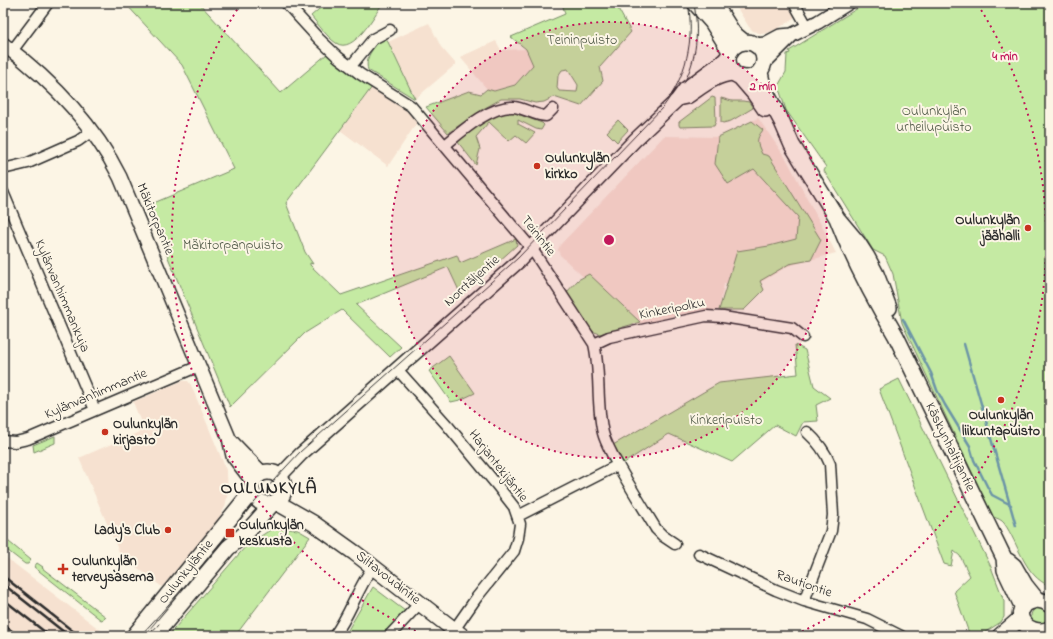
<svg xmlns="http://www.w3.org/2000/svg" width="1053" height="639" font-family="'Indie Flower',sans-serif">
  <rect width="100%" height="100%" fill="#fcf5e5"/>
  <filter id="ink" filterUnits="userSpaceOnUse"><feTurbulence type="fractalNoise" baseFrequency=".025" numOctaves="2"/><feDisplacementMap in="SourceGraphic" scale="8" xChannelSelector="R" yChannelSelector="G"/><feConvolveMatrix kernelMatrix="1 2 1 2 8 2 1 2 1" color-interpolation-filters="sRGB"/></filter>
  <g filter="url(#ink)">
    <!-- built -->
    <path fill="#f6e1d0" d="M734,3H789L796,14L793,19L777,29L767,33L762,34L753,31L749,27Z
      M429,23L441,47L456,64L415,99L388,42Z
      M496,41L501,50L526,49L533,65L515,85L493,91L487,89L460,57Z
      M372,87L410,111L418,121L388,166L340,130Z
      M758,118L787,160L836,253L788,266L759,283L724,284L719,310H703L640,324L631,322L560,255L558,250L560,245L664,136L718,137Z
      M182,381H188L191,385L223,462L227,473L228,492L225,507L218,520L162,587L120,554L79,458L144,430L133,402Z
      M3,555L108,636H11L3,630Z"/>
    <!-- green -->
    <path fill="#c5eaa3" stroke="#788a67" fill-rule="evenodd" d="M125,3H199L281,93L327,54L372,87L286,203L305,252L313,264L310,263V265L341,295L457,255L460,263L516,239L517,245L461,295L448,267L356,305L401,347L390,357L342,310L305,333L230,407L148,209L150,207L149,205L234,169L182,65Z
      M326,3H383C374,15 354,55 336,43C328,38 317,23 311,16Z
      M562,3H615L631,32L600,67L603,81L581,106L554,97L544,102L535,103L520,99H501L483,109L448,133L426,107L469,91L481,94L487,89L494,91L515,85L533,65L526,49L511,37L565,14ZM568,69L578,85L577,92L559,91L557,88L558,76L562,70Z
      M866,3H1050V586C1024,576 1019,544 1004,523C1002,520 997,518 993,517L902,323L893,274L885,256L873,250L824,171L826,167L786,110L778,86L786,72L787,54L790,53L789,51Z
      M383,36L388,42L415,99L368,70C364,56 375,47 383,36Z
      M712,97L715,98L716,121L714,126L680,127L679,125V122Z
      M721,98L732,101H743L749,102L753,108L731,121L723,123L721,122Z
      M511,111L520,115L519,116L520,115L542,123L544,125L541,130L536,129L518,120V124L535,133L526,143L516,135L509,141L489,122L476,137L480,149L476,165L457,141L487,118Z
      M618,120L628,130L617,142L607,132Z
      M752,121L763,130C755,140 757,143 762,154L769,156L821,240L811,260L789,264L760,281L764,290L744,310H719L737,251L769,246L796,239L798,217L754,169L728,184L715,164L718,137Z
      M589,274L640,322L600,334L592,331L566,293L578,280Z
      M795,345L805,350L814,386L830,398L816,405L818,421L803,422L796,436L775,425L732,462L669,434L624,463L613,445L719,383L798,374Z
      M449,356L475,393L460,400L451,402L429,371Z
      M899,379L991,567L1004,601V617L1001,622L979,636H970L954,591L970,576L960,556L954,551L951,566L944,564L879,389Z
      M55,436V443L34,452L33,445Z
      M280,528L298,530L310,537L235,636H168L246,546L270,530Z
      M3,537L31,560L28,564H25L3,547Z
      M37,563L43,567L42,568L106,617L104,619L101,620L34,567Z
      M373,587L405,611L382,636H357L348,630Z
      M1031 616a8 8 0 1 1 16 0a8 8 0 1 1-16 0Z"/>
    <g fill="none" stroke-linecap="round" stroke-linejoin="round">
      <!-- stream -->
      <path stroke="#6c95a7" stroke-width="2.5" d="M903,319L931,373L937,390L945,405L970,446L974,460L987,486L992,495L1011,505
        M964,344L1016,526"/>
      <defs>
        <path id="minor" d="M286,3L319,39L338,57L360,74L411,106L532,249L594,344C601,373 596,404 603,433C605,441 610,450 614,458C627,482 642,506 656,529L663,536L675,544
          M794,3L807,26
          M12,51L48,3
          M351,66L373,39L390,30
          M444,146C461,132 490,105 514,107C525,108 535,116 546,116L553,109
          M3,169L28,163L78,141L92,131
          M3,192L95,410
          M594,344L609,337L706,316L723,317L792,328L803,337
          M397,369L448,426L496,484L514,507L520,524L518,538L514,551L477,597L454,630
          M3,441L15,442L28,439L199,366
          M518,516L618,465
          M699,554L776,590L804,601L867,619L901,636
          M804,601L831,531L833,515L830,464C825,451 817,441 807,432
          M334,636C350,615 357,589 373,567
          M389,636L420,603"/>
        <path id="tertiary" d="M3,44C51,80 93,123 120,177L229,438L233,456L253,482
          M756,45L765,44L780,36L792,35
          M764,63L792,35L818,22L848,3
          M682,98L687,97C701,88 716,75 733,74
          M230,440L262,473
          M279,477L301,454L519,261L635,140L677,100L685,89L723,61L729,55"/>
        <path id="secondary" d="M695,3L712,22L730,51
          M714,3L733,33L744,42
          M728 60a18 18 0 1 1 36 0a18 18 0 1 1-36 0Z
          M760,72L763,87L782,122L792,145L837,218L858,243L867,257L876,274L889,308
          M741,78L754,93L765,109
          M837,218C853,260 874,299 896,336L1004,558L1005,570L1023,608
          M252 488a16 16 0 1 1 32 0a16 16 0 1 1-32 0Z
          M276,502L313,523L355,553L462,636
          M1008,561L1014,566L1025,585L1037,600
          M1050,605C1045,601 1039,599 1033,601C1007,608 1026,639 1050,629
          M134,636L249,495L252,489
          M154,636L228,548L248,531L272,504
          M1000,636L1021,618"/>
      </defs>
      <!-- minor casing -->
      <use href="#minor" stroke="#2b2b2b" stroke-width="13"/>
      <!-- tertiary casing -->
      <use href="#tertiary" stroke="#2b2b2b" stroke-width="16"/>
      <!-- secondary casing -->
      <use href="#secondary" stroke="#2b2b2b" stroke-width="18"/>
      <!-- minor -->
      <use href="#minor" stroke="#fcf5e5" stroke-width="10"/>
      <!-- tertiary -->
      <use href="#tertiary" stroke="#fcf5e5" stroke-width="13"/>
      <!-- secondary -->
      <use href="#secondary" stroke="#fcf5e5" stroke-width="15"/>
      <!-- tram -->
      <path stroke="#2b2b2b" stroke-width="1" d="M684,83C697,58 699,31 694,4
        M140,636C196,577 244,510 300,452L518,258L663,107C686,77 695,40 688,3
        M148,636L159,624"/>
      <!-- rail -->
      <path stroke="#2b2b2b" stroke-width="2.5" d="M3,576L79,636
        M3,584L69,636
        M3,599L50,636
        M3,624L18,636"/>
    </g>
  </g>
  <!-- distance rings -->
  <circle cx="609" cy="240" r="218" fill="#c2185b" fill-opacity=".12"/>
  <g fill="none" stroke="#c2185b" stroke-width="2" stroke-dasharray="2 4">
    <circle cx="609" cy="240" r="218"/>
    <path d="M421 634A437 437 0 0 1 240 5M978 5A437 437 0 0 1 797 634"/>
  </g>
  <!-- markers -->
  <g fill="#c8321e" stroke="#fcf5e5" stroke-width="1.5">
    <circle cx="537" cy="166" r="4"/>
    <circle cx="1028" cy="228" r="4"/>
    <circle cx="1001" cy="400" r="4"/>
    <circle cx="105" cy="432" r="4"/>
    <circle cx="168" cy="530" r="4"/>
    <rect x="225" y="528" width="10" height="10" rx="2"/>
    <path d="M61 563h4v4h4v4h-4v4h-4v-4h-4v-4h4z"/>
  </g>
  <g text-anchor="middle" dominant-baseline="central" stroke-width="4" stroke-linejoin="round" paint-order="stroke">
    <!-- park labels -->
    <g font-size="14" fill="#525b49" stroke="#fcf5e5">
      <text x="582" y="40">Teininpuisto</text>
      <text x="934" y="111">Oulunkylän<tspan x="934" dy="16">urheilupuisto</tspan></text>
      <text x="233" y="245">Mäkitorpanpuisto</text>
      <text x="726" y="420">Kinkeripuisto</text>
    </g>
    <!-- poi labels -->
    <g font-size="14" font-weight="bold" fill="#2b2b2b" stroke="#fcf5e5" text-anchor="start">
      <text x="545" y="158">Oulunkylän<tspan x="545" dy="16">kirkko</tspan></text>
      <text x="1020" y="220" text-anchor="end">Oulunkylän<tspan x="1020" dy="16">jäähalli</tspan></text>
      <text x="1001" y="415" text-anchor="middle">Oulunkylän<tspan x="1001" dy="16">liikuntapuisto</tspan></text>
      <text x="113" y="424">Oulunkylän<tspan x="113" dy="16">kirjasto</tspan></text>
      <text x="239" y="525">Oulunkylän<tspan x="239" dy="16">keskusta</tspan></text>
      <text x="160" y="530" text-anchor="end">Lady's Club</text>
      <text x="72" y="561">Oulunkylän<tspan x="72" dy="16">terveysasema</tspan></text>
    </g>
    <!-- street labels -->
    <g font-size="14" fill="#2b2b2b" stroke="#fcf5e5">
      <text transform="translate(155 219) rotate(67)">Mäkitorpantie</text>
      <text transform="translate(538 236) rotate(52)">Teinintie</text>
      <text transform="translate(472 281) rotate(-42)">Norrtäljentie</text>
      <text transform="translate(62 296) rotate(67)">Kylänvanhimmankuja</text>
      <text transform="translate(672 309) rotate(-11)">Kinkeripolku</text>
      <text transform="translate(96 394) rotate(-23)">Kylänvanhimmantie</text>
      <text transform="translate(950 447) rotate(64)">Käskynhaltijantie</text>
      <text transform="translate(498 466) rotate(52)">Harjantekijäntie</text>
      <text transform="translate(186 572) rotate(-51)">Oulunkyläntie</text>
      <text transform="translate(388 578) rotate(38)">Siltavoudintie</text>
      <text transform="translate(804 584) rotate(19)">Rautiontie</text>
    </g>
    <!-- district labels -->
    <g font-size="18" font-weight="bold" letter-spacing="1" fill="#2b2b2b" stroke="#fcf5e5">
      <text x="269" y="489">OULUNKYLÄ</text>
    </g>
  </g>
  <circle cx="609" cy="240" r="6" fill="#c2185b" stroke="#fcf5e5" stroke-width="2"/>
  <g font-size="12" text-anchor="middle" font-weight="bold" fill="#c2185b" stroke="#fcf5e5" stroke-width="4" stroke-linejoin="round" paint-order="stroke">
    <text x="1005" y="60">4 min</text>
    <text x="763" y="90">2 min</text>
  </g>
  <!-- margin -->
  <rect width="1053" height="639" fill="none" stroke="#fcf5e5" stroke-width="16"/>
  <rect x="8" y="8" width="1037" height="623" fill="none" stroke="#2b2b2b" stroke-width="1.5" filter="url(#ink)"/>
</svg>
